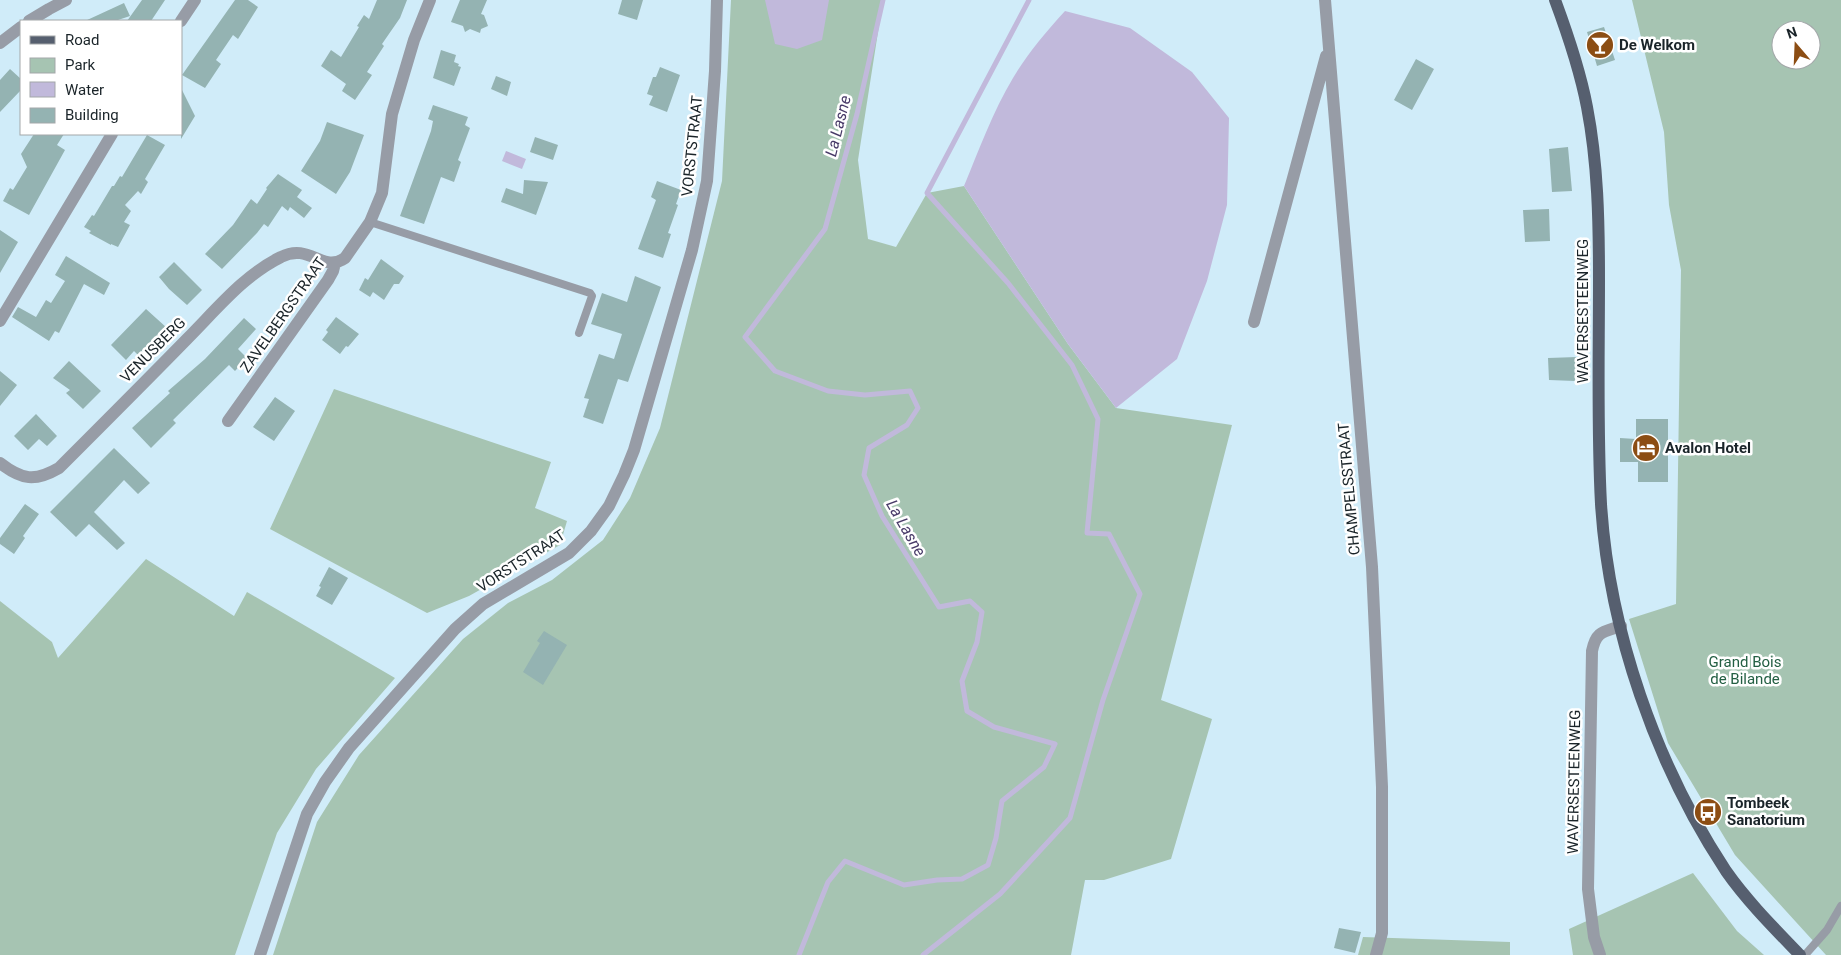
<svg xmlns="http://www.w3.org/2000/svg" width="1841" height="955" font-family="Roboto,sans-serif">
  <rect width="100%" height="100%" fill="#d0ecf9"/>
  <!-- green -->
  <path fill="#a6c4b2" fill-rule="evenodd" d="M731,0H883L858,160L868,239L896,247L927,193L964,186L1068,344L1116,408L1232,425L1161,700L1212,719L1171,859L1104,880H1085L1071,955H273L317,822L359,755L463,639L508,603L552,580L603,540L630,498L660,428L722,181Z
    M1632,0H1841V955H1826L1735,855L1668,743L1629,619L1676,604L1681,270L1669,205L1664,132ZM1781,30H1811V60H1781Z
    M334,389L551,462L535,508L567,521L560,545L469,596L427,613L270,529Z
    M146,559L234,616L247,592L395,678L316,769L277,833L235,955H0V601L52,642L58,658Z
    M1693,873L1737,931L1764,955H1573L1569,929Z
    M1363,937L1510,942V955H1358Z"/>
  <!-- water -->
  <path fill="#c1b9db" d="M765,0H829L822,40L797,49L775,44Z
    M1065,11L1130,28L1192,72L1229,118L1227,205L1207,281L1177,359L1116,408L1068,344L964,186C979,150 993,111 1013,78C1028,53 1046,32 1065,11Z
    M506,151L526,159L522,169L502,161Z"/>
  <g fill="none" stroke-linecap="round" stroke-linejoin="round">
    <!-- stream -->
    <path stroke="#c1b9db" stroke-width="5" d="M799,955L828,882L845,861L904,885L937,880L962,879L988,865L996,838L1002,801L1044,767L1055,744L994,727L967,711L962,681L977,642L982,612L970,601L939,607L882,516L864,475L869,448L907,425L918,408L910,391L865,395L828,391L775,371L745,337L825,229L857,114L883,0
      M923,955L1000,894L1070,818L1103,700L1140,594L1109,534L1087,533L1098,419L1072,365L1008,283L927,193L1029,0"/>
  </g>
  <!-- building -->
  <path fill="#94b3b2" d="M142,0H165L151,21H127Z
    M235,0H248L258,7L238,39L233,35L216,60L221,64L205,88L182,75Z
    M377,0H407L400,18L382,44L384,46L367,72L372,75L355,100L342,91L346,84L321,66L331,50L341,57L359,27L357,26L364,15L369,19Z
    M460,0H487L481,14L484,15L488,26L481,29L480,33L470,29L465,32L463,26L451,22Z
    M622,0H643L637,20L618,14Z
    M124,3L130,16L115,21H85Z
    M1604,27L1615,60L1597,66L1587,32Z
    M441,50L456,55L454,62L459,64L458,66L461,67L454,86L433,78Z
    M1416,59L1434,69L1412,110L1394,100Z
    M660,67L680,75L667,112L649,105L653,96L647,94L653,77H656Z
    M10,69L21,79V90L0,112V80Z
    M496,76L511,82L507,96L491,89Z
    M181,88L195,116L181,139Z
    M433,105L468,117L465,125L470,128L458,160L461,162L454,182L441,177L424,224L400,216L431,131L433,121L428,119Z
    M327,122L364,135L350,172L336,194L301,171L320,141Z
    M34,134H64L57,145L65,150L29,215L3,201L10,188L13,190L27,167L21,154Z
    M147,135L165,145L145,179L148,182L141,194L138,191L125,205L131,211L124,222L130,225L118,247L111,244V245L89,233L91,231L84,227L92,215L94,216L112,186H114L120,176L122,177Z
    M535,137L558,145L553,160L530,152Z
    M1568,147L1572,191L1552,192L1549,149Z
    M278,174L302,190L297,197L312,208L304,218L290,207L288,211L282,206L268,227L264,224L257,233L222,269L205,254L233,225L251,199L257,204L267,189L266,188Z
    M524,180L548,182L536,215L501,202L506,188L523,194Z
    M657,181L681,190L676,204L678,205L668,233L671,234L663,258L638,249L656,200L651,197Z
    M1549,209L1550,241L1525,242L1523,210Z
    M0,230L18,242L0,273Z
    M66,256L110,283L104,295L84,284L59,333L55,331L49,341L12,317L18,307L36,317L46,300L51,303L65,281L55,275Z
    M381,259L404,276L399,284H394L384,300L373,292L370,297L359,290L365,278L368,280Z
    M174,262L202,290L187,305L169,289L159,277Z
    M635,276L661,287L628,382L618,379L603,424L583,417L589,399L584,398L599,354L614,359L622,334L591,324L602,293L627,302Z
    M146,309L167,328L138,355L134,351L126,360L111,345Z
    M336,317L359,334L348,347L346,346L340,354L322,340L328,332L326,330Z
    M244,318L256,329L238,349L247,358L235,371L229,365L173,420L176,423L151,448L132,428L170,393L168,391L205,359Z
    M1577,357L1575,381L1549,380L1548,358Z
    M69,361L101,391L83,409L66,393L70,390L53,378Z
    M0,371L17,385L0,406Z
    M275,397L295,411L274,441L253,427Z
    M36,414L57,436L47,446L39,439L28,450L14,436Z
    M1636,419H1668V482H1638V462H1620V438L1636,439Z
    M114,448L150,483L138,494L124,480L94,512L125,543L117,550L89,524L76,537L50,512Z
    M25,504L39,514L23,536L25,538L14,554L0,544V538Z
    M329,567L348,578L332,605L316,596L321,587L319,586Z
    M544,631L567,645L543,685L523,672L540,643L537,641Z
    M1339,928L1361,932L1355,953L1334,948Z"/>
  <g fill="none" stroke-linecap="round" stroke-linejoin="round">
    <!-- service -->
    <path stroke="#979ca6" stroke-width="8" d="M370,222L590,293L592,296L579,333
      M1805,955L1827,930L1841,906"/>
    <!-- minor -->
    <path stroke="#979ca6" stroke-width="12" d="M1325,0L1372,567L1382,787V933L1376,955
      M29,21L49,9L66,0
      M181,21L195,0
      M0,43L21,27
      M0,321L112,134
      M1254,322L1326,56
      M228,421L328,280L333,271L335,263
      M0,463C22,480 35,482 59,468C102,425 145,382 187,339C216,310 244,275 281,257C310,242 322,274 345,258L370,222L382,193L392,114L414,40L430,0
      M260,955L307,814L325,782L349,748L455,629L483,604L569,553L591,531L609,506L624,475L634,450L692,250L707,181L715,71L717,0
      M1600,955L1594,937L1588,889L1592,651C1596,631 1603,632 1621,626"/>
    <!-- primary -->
    <path stroke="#565f6f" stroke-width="12" d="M1555,0C1568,35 1580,70 1587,107C1598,164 1599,222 1599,280C1599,354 1597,429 1601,504C1609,631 1656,765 1726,871C1747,901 1774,928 1800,955"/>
  </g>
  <!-- icons -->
  <defs>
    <symbol id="bar-disc" viewBox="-11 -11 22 22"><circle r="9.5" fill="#8c4d13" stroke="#fff"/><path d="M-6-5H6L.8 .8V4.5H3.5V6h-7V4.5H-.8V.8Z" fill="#fff"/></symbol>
    <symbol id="hotel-disc" viewBox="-11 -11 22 22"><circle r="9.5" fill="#8c4d13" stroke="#fff"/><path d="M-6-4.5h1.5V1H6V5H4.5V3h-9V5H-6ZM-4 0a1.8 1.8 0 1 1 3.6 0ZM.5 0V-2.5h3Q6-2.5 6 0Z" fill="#fff"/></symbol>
    <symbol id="bus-disc" viewBox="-11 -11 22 22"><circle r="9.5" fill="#8c4d13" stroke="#fff"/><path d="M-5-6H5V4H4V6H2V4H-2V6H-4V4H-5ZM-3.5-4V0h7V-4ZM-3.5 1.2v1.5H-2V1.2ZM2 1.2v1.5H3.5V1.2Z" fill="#fff"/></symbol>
  </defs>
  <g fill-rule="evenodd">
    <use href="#bar-disc" x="1584" y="29" width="32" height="32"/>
    <use href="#hotel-disc" x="1630" y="432" width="32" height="32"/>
    <use href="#bus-disc" x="1692" y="796" width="32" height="32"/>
  </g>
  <g text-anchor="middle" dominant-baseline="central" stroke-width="5" stroke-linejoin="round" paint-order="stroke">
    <!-- poi labels -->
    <g font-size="15" font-weight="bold" fill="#1a2429" stroke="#fff" text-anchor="start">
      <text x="1619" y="45">De Welkom</text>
      <text x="1665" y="448">Avalon Hotel</text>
      <text x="1727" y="803">Tombeek<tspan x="1727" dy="17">Sanatorium</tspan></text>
    </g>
    <!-- street labels -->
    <g font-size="15" fill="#1a2429" stroke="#fff">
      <text transform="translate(692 146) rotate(-84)">VORSTSTRAAT</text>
      <text transform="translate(1583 311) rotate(-90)">WAVERSESTEENWEG</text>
      <text transform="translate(283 315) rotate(-55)">ZAVELBERGSTRAAT</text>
      <text transform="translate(153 350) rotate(-45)">VENUSBERG</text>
      <text transform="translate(1349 489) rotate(-95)">CHAMPELSSTRAAT</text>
      <text transform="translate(521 561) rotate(-33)">VORSTSTRAAT</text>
      <text transform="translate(1574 782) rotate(-89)">WAVERSESTEENWEG</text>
    </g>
    <!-- park labels -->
    <g font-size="15" fill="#235f43" stroke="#fff">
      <text x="1745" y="662">Grand Bois<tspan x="1745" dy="17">de Bilande</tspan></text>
    </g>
    <!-- water labels -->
    <g font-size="16" font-style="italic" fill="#483a68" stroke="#fff">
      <text transform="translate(838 126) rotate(-76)">La Lasne</text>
      <text transform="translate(906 528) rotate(60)">La Lasne</text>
    </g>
  </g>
  <!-- legend -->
  <rect x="20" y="20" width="162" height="115" fill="#ffffff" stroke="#a3a7a9"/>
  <rect x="30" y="36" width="25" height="8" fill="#565f6f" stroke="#a3a7a9"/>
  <text x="65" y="45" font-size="15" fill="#1a2429">Road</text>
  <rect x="30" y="58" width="25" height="15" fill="#a6c4b2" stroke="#a3a7a9"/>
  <text x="65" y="70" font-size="15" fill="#1a2429">Park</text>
  <rect x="30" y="82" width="25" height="15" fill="#c1b9db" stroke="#a3a7a9"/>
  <text x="65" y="95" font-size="15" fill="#1a2429">Water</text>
  <rect x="30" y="108" width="25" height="15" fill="#94b3b2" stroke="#a3a7a9"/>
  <text x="65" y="120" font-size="15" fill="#1a2429">Building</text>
  <!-- north arrow -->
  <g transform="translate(1796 45) rotate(341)"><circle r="24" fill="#ffffff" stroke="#a3a7a9"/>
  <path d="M0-4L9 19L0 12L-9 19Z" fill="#8c4d13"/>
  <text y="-8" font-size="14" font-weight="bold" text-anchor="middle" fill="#1a2429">N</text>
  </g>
</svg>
